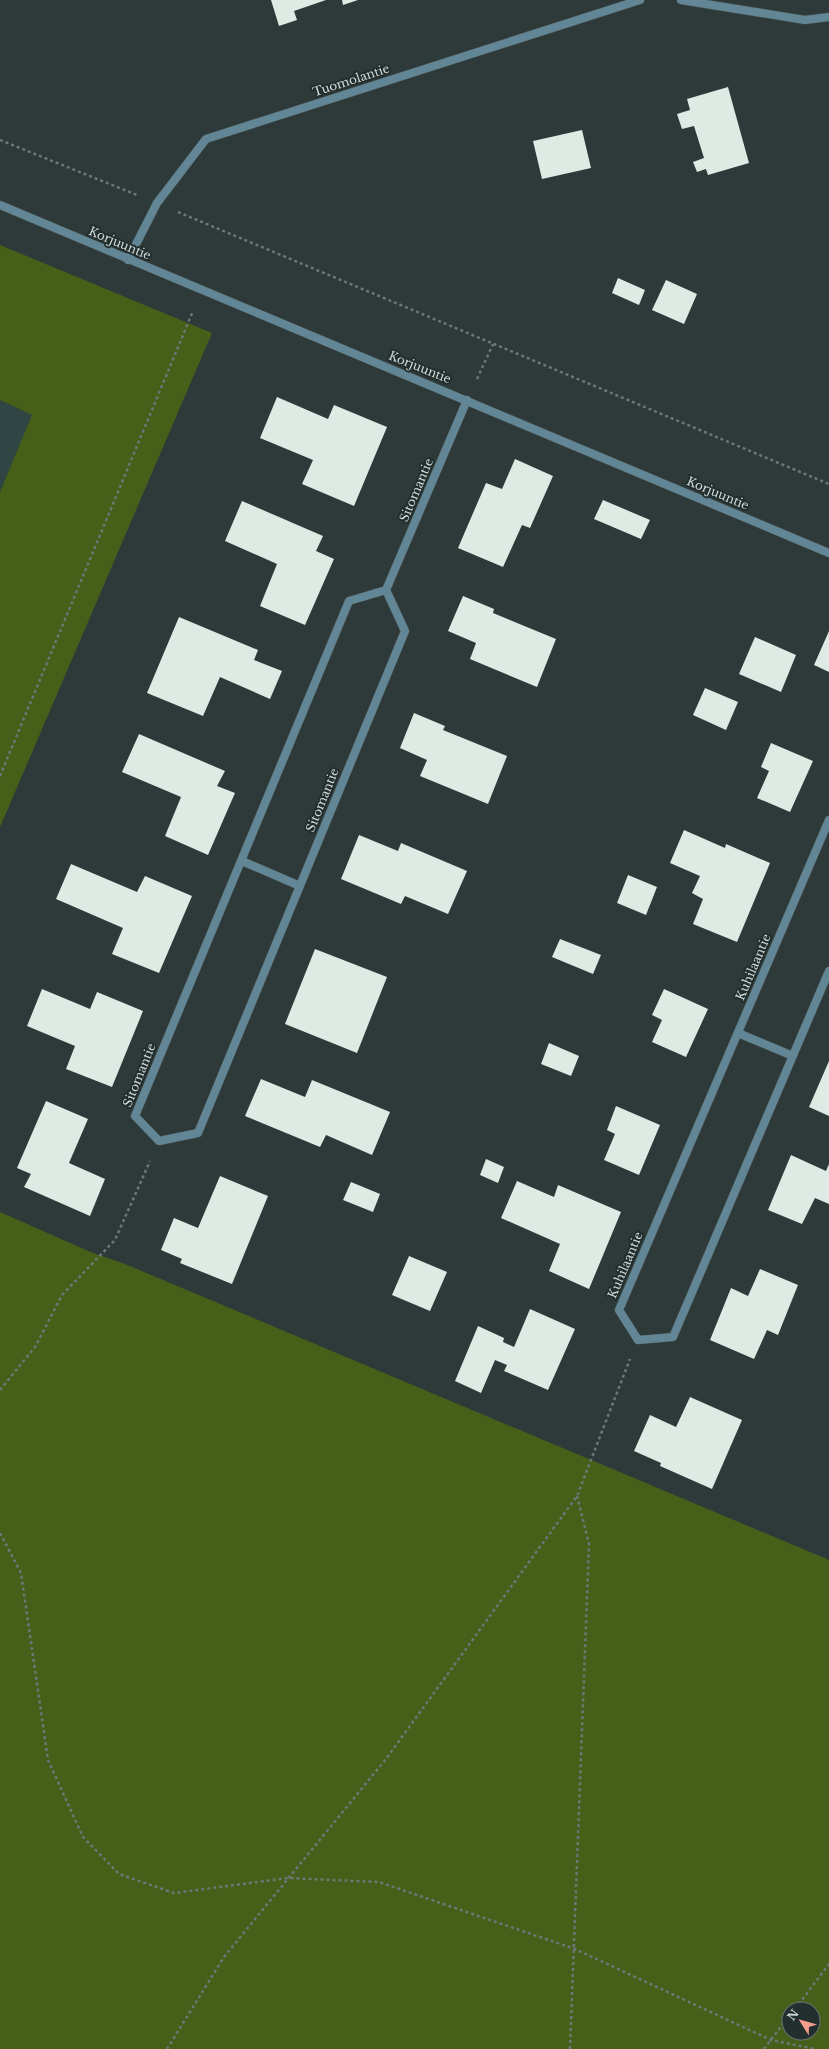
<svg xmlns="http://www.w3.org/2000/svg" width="829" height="2049" font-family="'Libre Baskerville',serif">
  <rect width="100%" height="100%" fill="#2d3a39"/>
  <!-- built -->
  <path fill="#304645" d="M0,400L32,415L0,492Z"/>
  <!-- green -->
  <path fill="#46601a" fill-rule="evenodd" d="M0,245L212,333L0,827V492L32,415L0,400Z
    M0,1212L93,1253L125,1264L829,1560V2049H0ZM789,2009H813V2033H789Z"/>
  <!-- building -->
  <path fill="#deeae3" d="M271,0H326L294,11L297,20L279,26Z
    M342,0H358L343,5Z
    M728,87L749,163L708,175L706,169L697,172L693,162L704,158L694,126L682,129L677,114L690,110L687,99Z
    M582,130L591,168L542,179L533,141Z
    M618,278L645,290L639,305L612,293Z
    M666,280L697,294L684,324L652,310Z
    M277,397L328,419L334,405L387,427L354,506L302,484L313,460L260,438Z
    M515,459L553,476L530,528L522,525L503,567L458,548L486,483L502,489Z
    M603,500L650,520L641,539L594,519Z
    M242,501L323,536L316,551L334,559L305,625L260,606L277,564L225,541Z
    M463,596L494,609L493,613L556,639L537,687L470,659L476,643L448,631Z
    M179,617L258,650L254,660L282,671L270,699L220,677L203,716L147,693Z
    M829,631V672L814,665Z
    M755,637L796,655L781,692L739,674Z
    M705,688L738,702L726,730L693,715Z
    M414,713L445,726L443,730L507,756L488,804L420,776L427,760L400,748Z
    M139,734L225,771L217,786L235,793L208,855L165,836L181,797L122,772Z
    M771,743L813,761L790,812L757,798L769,771L761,767Z
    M684,830L725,848L726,844L770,863L737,942L693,924L703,899L692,893L700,876L670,863Z
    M359,835L398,851L401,843L467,871L448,914L405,896L401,904L341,879Z
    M71,864L137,892L145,876L192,896L159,973L112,954L123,928L56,899Z
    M628,875L657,887L646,915L617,903Z
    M560,939L601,955L593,974L552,957Z
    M315,949L387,977L357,1053L285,1024Z
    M42,989L90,1009L97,992L143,1011L112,1087L66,1069L75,1046L27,1026Z
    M664,989L708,1009L686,1057L652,1042L662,1020L652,1015Z
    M549,1043L579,1056L571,1076L541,1064Z
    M829,1061V1116L809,1107Z
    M261,1079L305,1097L312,1080L390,1112L372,1155L326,1135L320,1147L245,1116Z
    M46,1101L88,1119L69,1163L105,1179L90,1216L24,1187L31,1174L17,1168Z
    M616,1106L660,1125L639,1175L604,1160L615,1134L607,1130Z
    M791,1155L826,1171L829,1164V1204L815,1198L802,1224L768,1210Z
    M486,1159L504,1167L498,1183L480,1175Z
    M220,1176L268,1196L232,1284L180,1263L182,1259L161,1250L174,1218L198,1228Z
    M517,1181L554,1197L558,1185L621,1212L589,1289L549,1271L560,1244L501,1218Z
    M351,1182L380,1194L373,1212L343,1200Z
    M409,1256L447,1272L430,1311L392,1295Z
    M760,1269L798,1285L778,1335L767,1330L754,1359L710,1340L731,1288L748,1296Z
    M530,1309L575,1329L548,1390L504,1371L507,1365L495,1360L481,1393L455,1381L478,1326L504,1338L503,1342L514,1347Z
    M690,1397L742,1420L712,1489L660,1466L661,1463L634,1451L650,1415L676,1427Z"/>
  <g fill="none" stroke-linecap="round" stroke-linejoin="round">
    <defs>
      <path id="minor" d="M681,0L805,20L829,17
        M0,205L829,553
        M128,260L157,203L206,139L640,0
        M386,590L405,631L198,1133L159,1141L135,1116L349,601L386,590L467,400
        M829,820L619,1310L638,1340L673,1337L829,971
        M242,861L300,886
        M738,1033L793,1056"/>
    </defs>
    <!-- minor casing -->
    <use href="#minor" stroke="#4b5756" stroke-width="9"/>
    <!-- path -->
    <path stroke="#6c7776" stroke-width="2.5" stroke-dasharray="3 3" stroke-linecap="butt" d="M0,140L137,195
      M178,212L829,484
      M477,379L493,344
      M0,776L193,311
      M0,1390L35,1347L62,1295L115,1240L150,1161
      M0,1533L21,1573L48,1760L83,1837L119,1874L174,1893L288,1878L379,1882L575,1949L771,2040L815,2049
      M795,2009L829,1964
      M167,2049L224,1957L386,1759L577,1496L630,1359
      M570,2049L589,1544L577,1496
      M764,2049L789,2016"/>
    <!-- minor -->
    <use href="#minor" stroke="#628695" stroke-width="8"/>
  </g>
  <g text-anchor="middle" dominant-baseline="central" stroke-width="4" stroke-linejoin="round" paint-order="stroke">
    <!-- street labels -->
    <g font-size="12" fill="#d2d9d9" stroke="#232f2f">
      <text transform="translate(351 80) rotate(-18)">Tuomolantie</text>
      <text transform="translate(120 243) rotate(23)">Korjuuntie</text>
      <text transform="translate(420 367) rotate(22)">Korjuuntie</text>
      <text transform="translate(416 490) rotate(-67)">Sitomantie</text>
      <text transform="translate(718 493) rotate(23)">Korjuuntie</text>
      <text transform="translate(322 800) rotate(-68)">Sitomantie</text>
      <text transform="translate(753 967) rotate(-67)">Kuhilaantie</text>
      <text transform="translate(139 1075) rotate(-68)">Sitomantie</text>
      <text transform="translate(625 1265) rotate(-67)">Kuhilaantie</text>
    </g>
  </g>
  <!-- north arrow -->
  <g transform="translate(801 2021) rotate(307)"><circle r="19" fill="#232f2f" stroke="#697373"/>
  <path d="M0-3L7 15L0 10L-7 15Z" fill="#f59d8d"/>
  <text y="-6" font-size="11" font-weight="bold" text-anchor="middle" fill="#d2d9d9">N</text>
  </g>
</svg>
